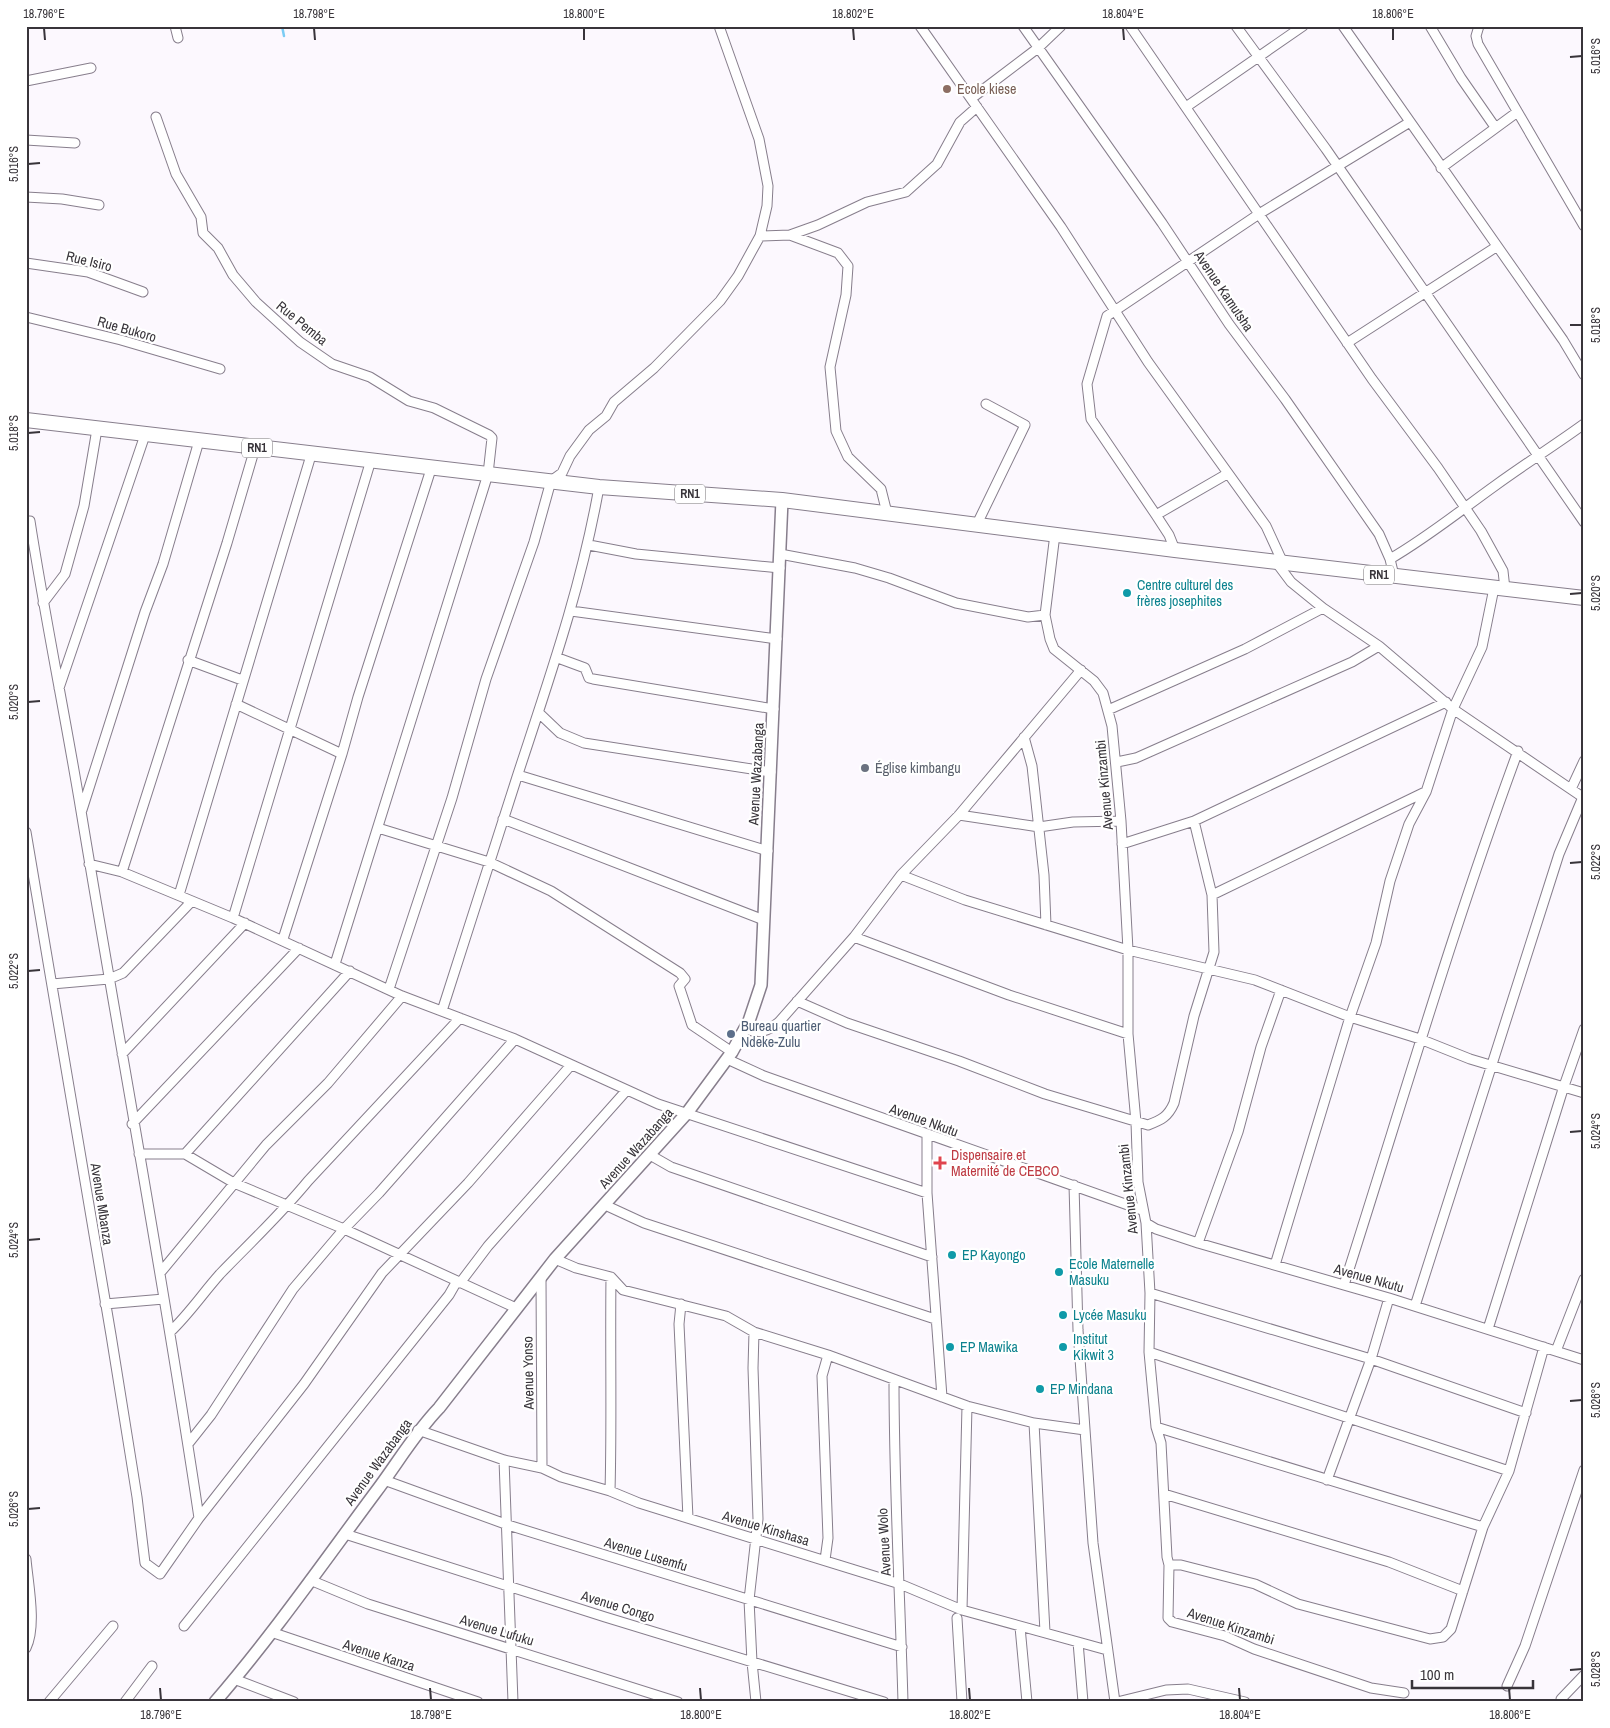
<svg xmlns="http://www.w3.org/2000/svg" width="1610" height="1728" font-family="'Archivo Narrow',sans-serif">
  <rect width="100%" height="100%" fill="#fcf8fe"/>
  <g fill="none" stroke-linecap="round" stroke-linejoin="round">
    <!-- stream -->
    <path stroke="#7bccf4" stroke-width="2.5" d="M282,26L284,36"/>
    <defs>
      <path id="minor" d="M175,26L178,38
        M920,26L1061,227L1148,362L1266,526L1283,563
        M1023,26L1162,223L1229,324L1285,399L1379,534L1390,559L1394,576
        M1130,26L1372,379L1438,468L1481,531L1503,571L1505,589
        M1236,26L1326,149L1584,522
        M1343,26L1563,340L1584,375
        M1430,26L1461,78L1495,127
        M1479,26L1476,36L1478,44L1584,226
        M26,81L91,68
        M972,98L1038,48L1061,26
        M1186,107L1303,26
        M156,117L176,174L201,217L203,233L218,248L233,275L256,302L300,342L332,364L370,377L409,401L434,408L489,435L492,438L488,474L335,964
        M26,140L75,143
        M1441,168L1516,113
        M26,197L62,199L99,205
        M790,235L838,253L848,266L846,295L830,367L836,431L848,457L881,489L887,513
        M760,236L790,235L818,225L867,202L906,192L937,164L960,122L977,107
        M26,263L88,272L143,292
        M26,317L121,340L220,369
        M1347,343L1496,247
        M1156,515L1227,474
        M26,521H30C45,618 65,714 81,811C120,1047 164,1282 199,1518
        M977,524L1025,425L986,404
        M1055,534L1045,615L1050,639L1054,649L1094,681L1103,693L1112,726L1121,821L1128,950V1034L1136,1122L1138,1182L1146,1223L1150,1293L1149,1352L1156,1427L1161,1443L1167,1557L1169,1565L1168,1618L1172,1622L1225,1636L1254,1649L1371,1688L1404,1693
        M589,545L636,554L780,568
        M1175,550L1169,535L1156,515L1091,419L1087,384L1107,316L1259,214L1410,122
        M780,554L855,568L889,578L956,603L1028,617L1045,615
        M1390,559C1428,537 1461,510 1496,485C1525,464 1555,445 1584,424
        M1276,562L1291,582L1323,608L1379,646L1453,709L1584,798
        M43,603L65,574L84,506L97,429
        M571,611L777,639
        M558,658L585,668L589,678L593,679L774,709
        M188,660L242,680
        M59,688L145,435
        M236,704L342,754
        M1108,710L1245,649L1323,608
        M539,713L560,733L584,743L771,772
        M1024,737L1032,766L1044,875L1046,925
        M1117,762L1136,758L1352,662L1379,646
        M518,775L768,851
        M1571,789L1584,761
        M82,810L145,612L163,564L199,441
        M959,815L1039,827L1073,822L1121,821
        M503,819L764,920
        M378,828L489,862L551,891L680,973L685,979L679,986L692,1025L732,1052
        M26,832L111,1335L137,1497L145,1563L160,1574L199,1518L304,1384L382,1273L468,1183L571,1065
        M1122,844L1194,821L1446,702
        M89,864L122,872L233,918L402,996L515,1039L658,1104L927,1193
        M122,872L227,543L255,448
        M901,875L965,900L1128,950L1255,980L1350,1017L1420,1039L1470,1059L1584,1093
        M179,895L312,452
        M1212,895L1425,792
        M233,918L371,460
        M854,937L1009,995L1128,1034
        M283,939L342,754L358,697L432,466
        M52,984L109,979L123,973L192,901
        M389,989L452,798L486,679L534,542L551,481L562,473L570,456L589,430L606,416L614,402L654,368L720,301L738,276L760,236L767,206L768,186L759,139L719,26
        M797,1001L847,1023L959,1061L1045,1094L1148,1125C1161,1120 1168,1117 1174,1103L1194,1016L1214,952L1212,895L1194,821
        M442,1011C467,934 491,856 516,780C548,682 581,589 599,487
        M745,1029C760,1034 767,1032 779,1022L854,937L901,875L959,815L1081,670
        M122,1054L245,923
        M727,1059L764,1076L1142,1210
        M132,1124L299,948
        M927,1135V1193L942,1397
        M139,1154H185L234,1183L344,1229L516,1308
        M185,1154L350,971
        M650,1155L671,1167L932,1257
        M1074,1185L1078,1330L1093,1543L1115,1702
        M605,1205L644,1223L935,1319
        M1146,1223L1156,1229L1198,1243L1389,1298L1584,1360
        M1198,1243L1238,1132L1261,1047L1281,990
        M555,1259L576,1268L611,1277L623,1290L726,1316L754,1332L828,1355L967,1406L1034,1423L1085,1430
        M1275,1265L1350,1017L1376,943L1390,881L1409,824L1426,792L1453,709L1482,647L1494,588
        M160,1273L266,1145L328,1083L402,996
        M541,1278L542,1468
        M460,1283L488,1246L626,1091
        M1344,1285C1401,1107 1453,927 1518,751
        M1150,1293L1371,1359L1526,1413
        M105,1304L164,1299
        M681,1304L679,1324L688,1518
        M1415,1306L1559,854L1583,797
        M1488,1329L1564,1086L1584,1029
        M170,1332C189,1314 203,1293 220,1274C250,1243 281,1214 308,1181L460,1018
        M754,1332L753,1368L758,1519L749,1600L752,1662L756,1702
        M1556,1351L1584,1279
        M1149,1352L1509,1471
        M894,1381C894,1488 900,1595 903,1702
        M1034,1423L1045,1632
        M1156,1427L1483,1527
        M418,1430L504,1460L542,1468L561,1477L610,1491L639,1503L900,1584L962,1610L1107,1650
        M188,1444L211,1415L293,1289L344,1229L379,1193L515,1039
        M504,1460L513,1702
        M384,1480L508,1525L902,1647
        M1327,1480L1371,1359L1389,1298
        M610,1491C612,1420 610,1349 611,1277
        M1164,1494L1389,1562L1463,1591
        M345,1534L605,1617L884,1702
        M26,1559C28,1583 37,1626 26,1648
        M825,1560L828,1538L822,1376L828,1355
        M1169,1565H1181L1255,1584L1298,1604L1430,1639L1443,1637L1451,1629L1483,1527L1509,1471L1544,1347
        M310,1580L368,1604L678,1702
        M962,1610L967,1406
        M957,1618L962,1702
        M184,1626L449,1295L457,1281
        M1020,1627L1027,1702
        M271,1632L478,1702
        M1078,1642L1083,1702
        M234,1679L294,1702
        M1507,1686L1525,1646L1584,1470
        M1561,1699L1584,1675
        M49,1702L113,1626
        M125,1702L152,1666
        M1117,1702L1166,1690L1188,1689L1245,1702"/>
      <path id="secondary" d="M215,1702C272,1636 323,1563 375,1493C397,1464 414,1434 439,1408L555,1259L687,1113L732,1052L749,1021L761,985L782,500"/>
      <path id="trunk" d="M26,420L599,487L782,500L1175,550L1584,598"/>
    </defs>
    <!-- minor casing -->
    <use href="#minor" stroke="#877e8c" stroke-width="11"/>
    <!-- secondary casing -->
    <use href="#secondary" stroke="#877e8c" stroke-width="14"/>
    <!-- trunk casing -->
    <use href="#trunk" stroke="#877e8c" stroke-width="16"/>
    <!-- minor -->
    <use href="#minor" stroke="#fff" stroke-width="9"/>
    <!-- secondary -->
    <use href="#secondary" stroke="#fff" stroke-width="11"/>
    <!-- trunk -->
    <use href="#trunk" stroke="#fff" stroke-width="14"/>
  </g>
  <!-- ticks -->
  <path fill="none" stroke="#38343a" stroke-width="2" d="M44,28L45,40M314,28L315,40M584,28V40M853,28L854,40M1123,28L1124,40M1393,28V40M1570,57L1582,56M28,164L40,163M1570,325H1582M28,433L40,432M1570,594L1582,593M28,702L40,701M1570,863L1582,862M28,971L40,970M1570,1132L1582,1131M28,1240L40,1239M1570,1401L1582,1400M28,1509L40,1508M1570,1670L1582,1669M160,1688L161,1700M430,1688L431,1700M700,1688L701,1700M969,1688L970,1700M1239,1688L1240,1700M1509,1688L1510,1700"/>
  <!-- markers -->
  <circle fill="#8d6e63" stroke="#fff" stroke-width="2" cx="947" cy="89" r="5"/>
  <g fill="#0f9aa8" stroke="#fff" stroke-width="2">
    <circle cx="1127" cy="593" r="5"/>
    <circle cx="952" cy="1255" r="5"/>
    <circle cx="1059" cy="1272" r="5"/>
    <circle cx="1063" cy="1315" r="5"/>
    <circle cx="950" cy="1347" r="5"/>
    <circle cx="1063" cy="1347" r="5"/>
    <circle cx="1040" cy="1389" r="5"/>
  </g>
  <circle fill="#6b7280" stroke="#fff" stroke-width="2" cx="865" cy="768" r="5"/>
  <circle fill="#5c6f8a" stroke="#fff" stroke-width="2" cx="731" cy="1034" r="5"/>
  <path fill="#e0444e" stroke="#fff" stroke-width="2" d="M937.5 1155.5h5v5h5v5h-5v5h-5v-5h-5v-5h5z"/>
  <g text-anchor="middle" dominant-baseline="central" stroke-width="4.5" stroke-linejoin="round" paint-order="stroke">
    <!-- shield labels -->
    <g fill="#fff" stroke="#747175" stroke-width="1">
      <rect x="242" y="438.5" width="30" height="19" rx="4"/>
      <rect x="675" y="484.5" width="30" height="19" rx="4"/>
      <rect x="1364" y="565.5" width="30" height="19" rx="4"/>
    </g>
    <g font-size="12" font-weight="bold" fill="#38343a">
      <text x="257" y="448">RN1</text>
      <text x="690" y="494">RN1</text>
      <text x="1379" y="575">RN1</text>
    </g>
    <!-- education labels -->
    <g font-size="14" fill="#785e54" stroke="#fff" text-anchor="start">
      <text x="957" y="89">Ecole kiese</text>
    </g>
    <!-- street labels -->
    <g font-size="14" fill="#38343a" stroke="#fff">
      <text transform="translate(89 261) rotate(14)">Rue Isiro</text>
      <text transform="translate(1224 291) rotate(56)">Avenue Kamutsha</text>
      <text transform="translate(302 323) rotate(39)">Rue Pemba</text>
      <text transform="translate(127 329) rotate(16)">Rue Bukoro</text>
      <text transform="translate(756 774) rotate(-87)">Avenue Wazabanga</text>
      <text transform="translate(1104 785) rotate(-95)">Avenue Kinzambi</text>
      <text transform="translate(924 1120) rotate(20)">Avenue Nkutu</text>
      <text transform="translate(636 1148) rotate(-48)">Avenue Wazabanga</text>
      <text transform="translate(1128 1189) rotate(-96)">Avenue Kinzambi</text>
      <text transform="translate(102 1204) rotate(81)">Avenue Mbanza</text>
      <text transform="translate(1369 1278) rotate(16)">Avenue Nkutu</text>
      <text transform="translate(528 1373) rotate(-91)">Avenue Yonso</text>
      <text transform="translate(378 1462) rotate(-54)">Avenue Wazabanga</text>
      <text transform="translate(766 1528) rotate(17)">Avenue Kinshasa</text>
      <text transform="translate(884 1542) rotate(-93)">Avenue Wolo</text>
      <text transform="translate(646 1554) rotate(17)">Avenue Lusemfu</text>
      <text transform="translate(618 1606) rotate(17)">Avenue Congo</text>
      <text transform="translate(1231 1626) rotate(18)">Avenue Kinzambi</text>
      <text transform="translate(497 1630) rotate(17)">Avenue Lufuku</text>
      <text transform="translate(379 1655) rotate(18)">Avenue Kanza</text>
    </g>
    <!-- culture labels -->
    <g font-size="14" fill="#0d838f" stroke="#fff" text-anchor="start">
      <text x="1137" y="585">Centre culturel des<tspan x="1137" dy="16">frères josephites</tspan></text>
      <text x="962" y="1255">EP Kayongo</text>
      <text x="1069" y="1264">Ecole Maternelle<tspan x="1069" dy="16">Masuku</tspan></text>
      <text x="1073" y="1315">Lycée Masuku</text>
      <text x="1073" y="1339">Institut<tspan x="1073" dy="16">Kikwit 3</tspan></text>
      <text x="960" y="1347">EP Mawika</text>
      <text x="1050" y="1389">EP Mindana</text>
    </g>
    <!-- worship labels -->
    <g font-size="14" fill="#5b616d" stroke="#fff" text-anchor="start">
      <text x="875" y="768">Église kimbangu</text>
    </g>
    <!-- service labels -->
    <g font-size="14" fill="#4e5e75" stroke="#fff" text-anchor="start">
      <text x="741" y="1026">Bureau quartier<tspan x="741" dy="16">Ndeke-Zulu</tspan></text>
    </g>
    <!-- health labels -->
    <g font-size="14" fill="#be3a42" stroke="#fff" text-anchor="start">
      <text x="951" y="1155">Dispensaire et<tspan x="951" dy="16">Maternité de CEBCO</tspan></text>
    </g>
  </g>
  <!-- border -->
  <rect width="1610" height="1728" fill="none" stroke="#ffffff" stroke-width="55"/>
  <!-- scale -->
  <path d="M1412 1680v8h121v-8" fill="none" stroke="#38343a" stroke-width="2.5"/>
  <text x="1420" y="1680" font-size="15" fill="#38343a" stroke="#ffffff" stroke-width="4" paint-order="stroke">100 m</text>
  <rect x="28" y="28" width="1554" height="1672" fill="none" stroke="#38343a" stroke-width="2"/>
  <g font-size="12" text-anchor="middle" fill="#38343a">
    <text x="44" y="18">18.796°E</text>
    <text x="314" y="18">18.798°E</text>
    <text x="584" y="18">18.800°E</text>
    <text x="853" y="18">18.802°E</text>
    <text x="1123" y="18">18.804°E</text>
    <text x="1393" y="18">18.806°E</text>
    <text transform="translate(1596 56) rotate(-90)" y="4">5.016°S</text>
    <text transform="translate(14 164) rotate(-90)" y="4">5.016°S</text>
    <text transform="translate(1596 325) rotate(-90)" y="4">5.018°S</text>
    <text transform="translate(14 433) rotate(-90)" y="4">5.018°S</text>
    <text transform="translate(1596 593) rotate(-90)" y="4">5.020°S</text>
    <text transform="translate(14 702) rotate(-90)" y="4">5.020°S</text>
    <text transform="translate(1596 862) rotate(-90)" y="4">5.022°S</text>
    <text transform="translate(14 971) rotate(-90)" y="4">5.022°S</text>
    <text transform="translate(1596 1131) rotate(-90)" y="4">5.024°S</text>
    <text transform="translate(14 1240) rotate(-90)" y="4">5.024°S</text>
    <text transform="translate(1596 1400) rotate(-90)" y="4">5.026°S</text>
    <text transform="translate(14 1509) rotate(-90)" y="4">5.026°S</text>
    <text transform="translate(1596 1669) rotate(-90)" y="4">5.028°S</text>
    <text x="161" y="1719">18.796°E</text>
    <text x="431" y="1719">18.798°E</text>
    <text x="701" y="1719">18.800°E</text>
    <text x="970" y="1719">18.802°E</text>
    <text x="1240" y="1719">18.804°E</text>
    <text x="1510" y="1719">18.806°E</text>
  </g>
</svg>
